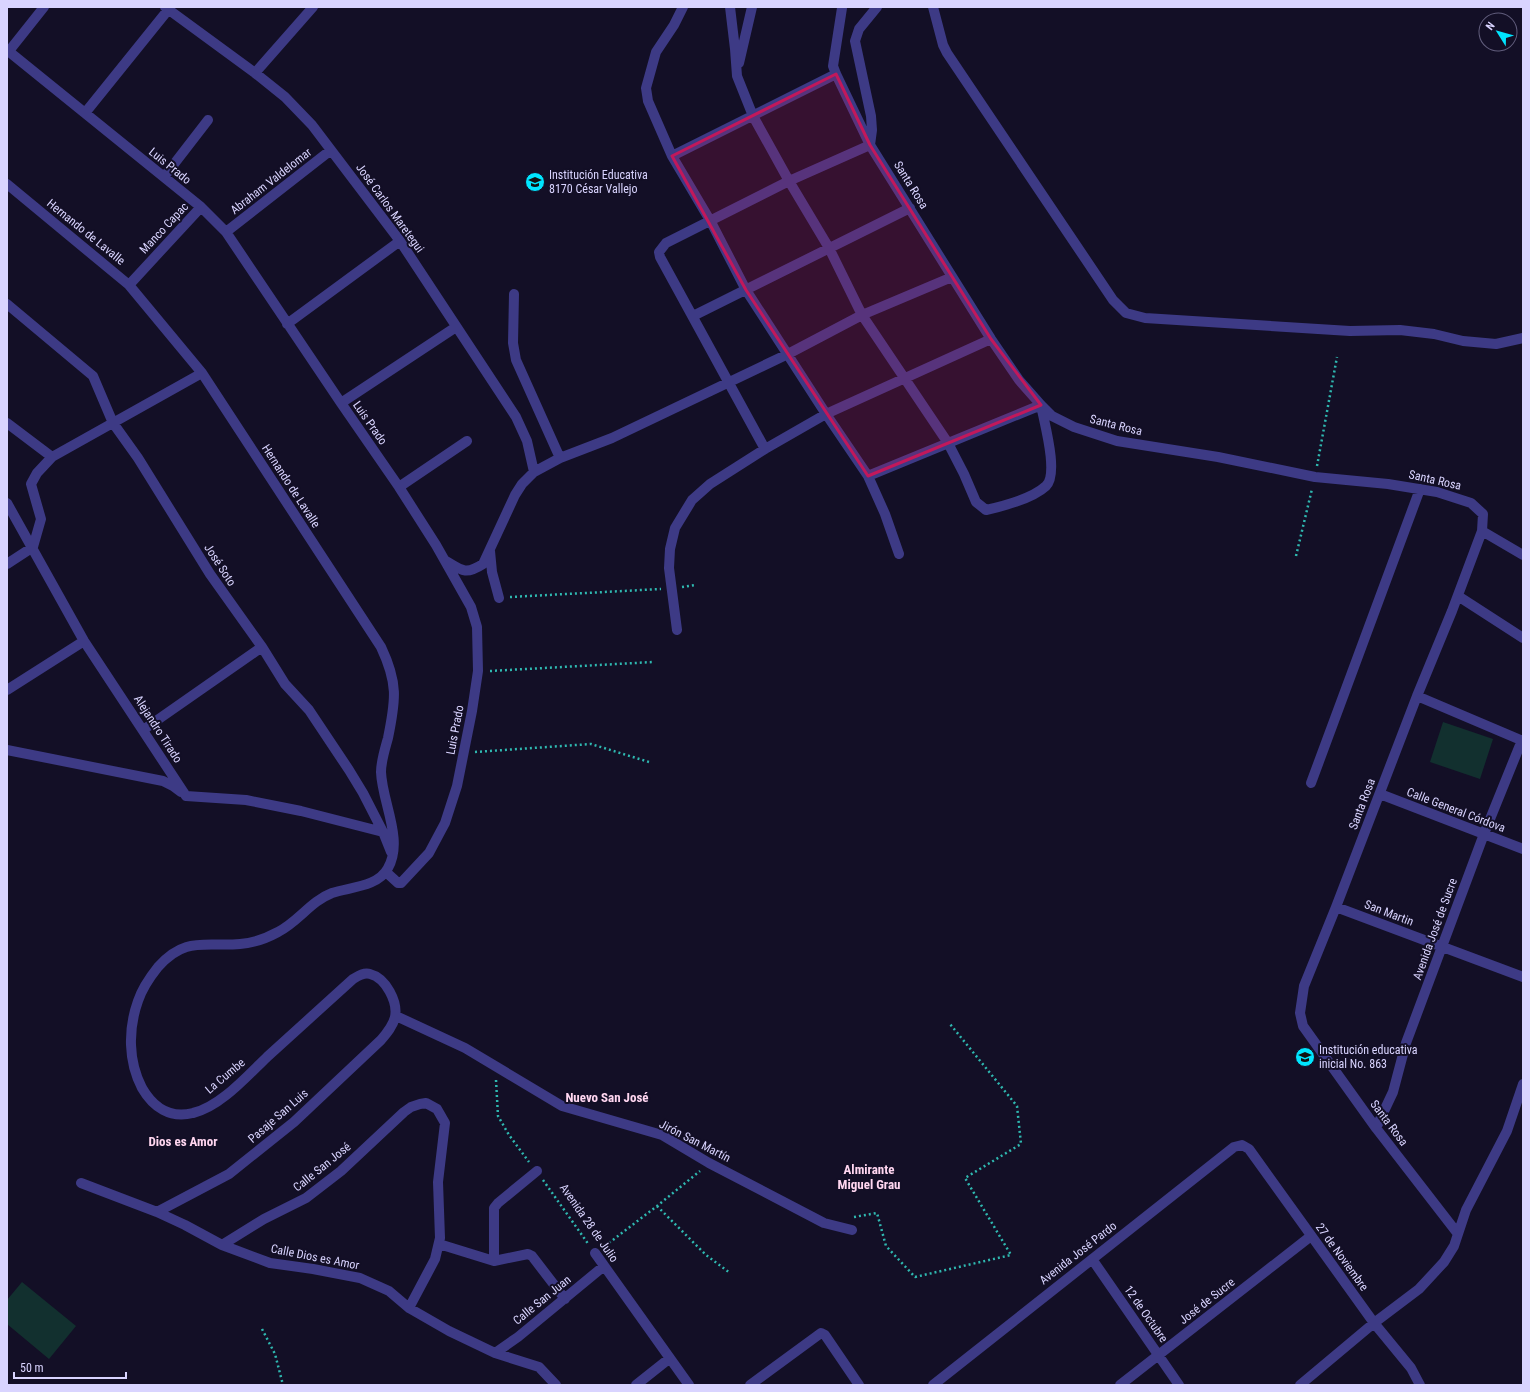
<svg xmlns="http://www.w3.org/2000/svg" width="1530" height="1392" font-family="'Roboto Condensed',sans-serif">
  <rect width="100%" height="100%" fill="#130f26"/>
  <!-- green -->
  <path fill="#12302f" d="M1443,722L1493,739L1480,779L1430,762Z
    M22,1282L76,1326L49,1359L7,1324V1300Z"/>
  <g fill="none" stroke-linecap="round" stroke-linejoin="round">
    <!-- path -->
    <path stroke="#2fb8b0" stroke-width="2.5" stroke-dasharray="2 3" stroke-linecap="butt" d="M1317,466L1337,357
      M1296,556L1312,489
      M682,587L695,585
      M510,597L661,589
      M490,671L653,662
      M475,752L591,744L649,762
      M496,1080L498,1116L509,1135L529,1162
      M543,1180L589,1245
      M657,1206L706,1255L730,1273
      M854,1217L877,1213L886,1246L915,1277L1011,1255L965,1178L1021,1144L1017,1106L950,1024
      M605,1246L657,1206L700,1171
      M262,1329L275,1354L283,1385"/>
    <!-- minor -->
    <path stroke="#3d3a85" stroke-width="10" d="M165,7L255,73L285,97L312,125L400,241L516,417L527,441L534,472
      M683,7L674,25L656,52L646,88L648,101L672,156L711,222L746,290L826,414L868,476L885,514L899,554
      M730,7L735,49L737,76L753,116L789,181L829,248L862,315L948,443L964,474L976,502L986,510C1004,506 1032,499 1046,486C1059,474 1044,422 1041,405L868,476
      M933,7L943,45L947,53L1113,300L1126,313L1145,318L1350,331L1400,330L1434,334L1463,341L1496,344L1523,338
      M842,8L833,66L836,74L870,145L991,339L1019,380L1041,405L1052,416L1074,427L1117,441L1218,457L1315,477L1388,484L1437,492L1471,503L1483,514L1482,531L1452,611L1417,696L1336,907L1304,986L1300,1013L1303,1026L1376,1128L1458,1234
      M7,50L201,207L226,232L341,403L399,487L436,545L471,607L477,627L478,671L472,711L457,786L445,823L429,853L401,883H398L386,872
      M9,51L44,7
      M739,63L752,7
      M255,73L313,7
      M85,113L168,10V7
      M672,156L836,74
      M164,177L208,120
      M7,184L129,285L202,373L381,647C398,683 396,699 388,738C385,749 381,761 381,772C382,802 404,840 388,868C378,887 350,887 332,893C311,901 298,922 278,932C267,938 253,943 240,944C205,947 185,936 158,967C150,977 142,989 138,1001C128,1029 128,1061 142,1088C153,1107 170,1119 193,1113C220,1107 247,1076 267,1057C296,1031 324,1005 353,979C358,976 364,972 370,974C386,978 398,1002 395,1017C393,1026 387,1033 381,1040L294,1122L229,1174L157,1212
      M226,232L331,150
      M129,285L201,207
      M514,294L513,343L516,360L560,458
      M7,304L93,376L113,423L138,458L210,574L262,647L285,684L309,710L349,770L363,793L383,832L391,852
      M693,316L910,208
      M287,324L400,241
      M341,403L456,327
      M7,423L52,457
      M765,449L660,257L659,252L666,243L789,181L870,145L872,130L871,116L855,41L859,29L877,7
      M399,487L467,441
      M7,503L84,641L186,796
      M1482,531L1523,555
      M490,551L492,572L499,598
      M446,561C462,571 466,575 483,564L515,495L522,484L534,472L560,458L612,438L788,354L862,315L952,277
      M7,564L33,547L41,519L31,484L37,473L52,457L202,373
      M1458,596L1523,638
      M677,630L669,568L670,549L675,528L692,500L710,484L765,449L826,414L991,339
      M7,690L84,641
      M1417,696L1523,741
      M143,730L262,647
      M7,750L163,781L173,786L181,792
      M1311,783L1420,489
      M1380,794L1523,849
      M186,796L246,800L301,811L383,832
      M1336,907L1523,977
      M396,1016L465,1048L562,1106L662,1135L709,1163L824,1223L852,1230
      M1376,1128L1393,1092L1406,1043L1484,834L1522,740
      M81,1183L157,1212L185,1225L222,1245L270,1263L313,1269L360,1278L389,1291L409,1308L449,1331L495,1353L539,1367L556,1385
      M439,1244L494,1261L528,1254L532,1256L565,1299
      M222,1245L264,1219L306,1198L341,1171L404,1112L411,1107L420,1104L426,1103L437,1109L445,1123L438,1182L440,1238L435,1259L409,1308
      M595,1253L689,1385
      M1092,1259L1179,1385
      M494,1261V1208L498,1203L537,1171
      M495,1353L518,1337L604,1266
      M636,1385L670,1358
      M750,1385L821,1333L825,1335L859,1385
      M933,1385L1234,1147L1242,1145L1249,1149L1374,1323L1411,1368L1420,1385
      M1120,1385L1311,1236
      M1300,1385L1374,1323L1419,1289L1444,1262L1454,1246L1466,1210L1507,1131L1523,1084"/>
  </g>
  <!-- marked area -->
  <path fill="#c2185b" fill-opacity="0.2" stroke="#c2185b" stroke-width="3" stroke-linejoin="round" d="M836,74L870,145L991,339L1041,405L868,476L746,290L672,156Z"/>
  <!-- icons -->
  <defs>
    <symbol id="school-disc" viewBox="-11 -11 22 22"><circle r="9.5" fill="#00e5ff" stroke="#130f26"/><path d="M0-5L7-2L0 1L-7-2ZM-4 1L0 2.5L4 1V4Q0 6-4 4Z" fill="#111"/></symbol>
  </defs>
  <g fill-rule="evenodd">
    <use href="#school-disc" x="524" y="171" width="22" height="22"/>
    <use href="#school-disc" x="1294" y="1046" width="22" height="22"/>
  </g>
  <g text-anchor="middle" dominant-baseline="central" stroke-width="4" stroke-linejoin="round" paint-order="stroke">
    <!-- street labels -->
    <g font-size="12" fill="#d9d4ff" stroke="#130f26">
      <text transform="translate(170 166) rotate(39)">Luis Prado</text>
      <text transform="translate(271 181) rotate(-38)">Abraham Valdelomar</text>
      <text transform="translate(911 185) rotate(58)">Santa Rosa</text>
      <text transform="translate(390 208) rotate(54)">José Carlos Maretegui</text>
      <text transform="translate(164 228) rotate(-47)">Manco Capac</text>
      <text transform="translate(86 232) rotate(39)">Hernando de Lavalle</text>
      <text transform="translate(370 423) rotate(55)">Luis Prado</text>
      <text transform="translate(1116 425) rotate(14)">Santa Rosa</text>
      <text transform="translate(1435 480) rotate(13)">Santa Rosa</text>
      <text transform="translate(291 486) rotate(57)">Hernando de Lavalle</text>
      <text transform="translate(220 565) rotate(57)">José Soto</text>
      <text transform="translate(158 729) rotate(57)">Alejandro Tirado</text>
      <text transform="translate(455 730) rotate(-79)">Luis Prado</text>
      <text transform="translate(1362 804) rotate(-69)">Santa Rosa</text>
      <text transform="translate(1456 810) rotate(21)">Calle General Córdova</text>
      <text transform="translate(1389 913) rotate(21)">San Martin</text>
      <text transform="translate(1435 929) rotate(-70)">Avenida José de Sucre</text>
      <text transform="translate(225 1076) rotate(-40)">La Cumbe</text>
      <text transform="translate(278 1116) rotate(-41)">Pasaje San Luis</text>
      <text transform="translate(1389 1123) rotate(53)">Santa Rosa</text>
      <text transform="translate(695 1141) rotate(27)">Jirón San Martín</text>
      <text transform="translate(322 1167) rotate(-39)">Calle San José</text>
      <text transform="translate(589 1223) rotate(55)">Avenida 28 de Julio</text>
      <text transform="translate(1078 1253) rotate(-38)">Avenida José Pardo</text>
      <text transform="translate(315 1257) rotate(11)">Calle Dios es Amor</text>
      <text transform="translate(1342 1257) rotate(54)">27 de Noviembre</text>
      <text transform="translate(542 1300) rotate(-39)">Calle San Juan</text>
      <text transform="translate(1207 1301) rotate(-38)">José de Sucre</text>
      <text transform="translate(1146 1314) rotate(55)">12 de Octubre</text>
    </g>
    <!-- poi labels -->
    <g font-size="12" fill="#d9d4ff" stroke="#130f26" text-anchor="start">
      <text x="549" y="175">Institución Educativa<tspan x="549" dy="14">8170 César Vallejo</tspan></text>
      <text x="1319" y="1050">Institución educativa<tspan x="1319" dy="14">inicial No. 863</tspan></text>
    </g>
    <!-- neighbourhood labels -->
    <g font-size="13" font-weight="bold" fill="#ffd6f0" stroke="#130f26">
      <text x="607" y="1097">Nuevo San José</text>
      <text x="183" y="1141">Dios es Amor</text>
      <text x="869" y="1169">Almirante<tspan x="869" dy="15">Miguel Grau</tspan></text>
    </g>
  </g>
  <!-- border -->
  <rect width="1530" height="1392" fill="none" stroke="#d9d4ff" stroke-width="16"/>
  <!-- north arrow -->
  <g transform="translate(1498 32) rotate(307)"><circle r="19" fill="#130f26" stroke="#625e7d"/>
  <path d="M0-3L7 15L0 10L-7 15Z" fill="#00e5ff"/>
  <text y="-6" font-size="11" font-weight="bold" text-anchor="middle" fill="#d9d4ff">N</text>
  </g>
  <!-- scale -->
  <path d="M14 1372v6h112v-6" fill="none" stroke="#d9d4ff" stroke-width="2"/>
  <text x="20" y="1372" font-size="12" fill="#d9d4ff" stroke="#130f26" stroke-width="3" paint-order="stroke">50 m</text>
</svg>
